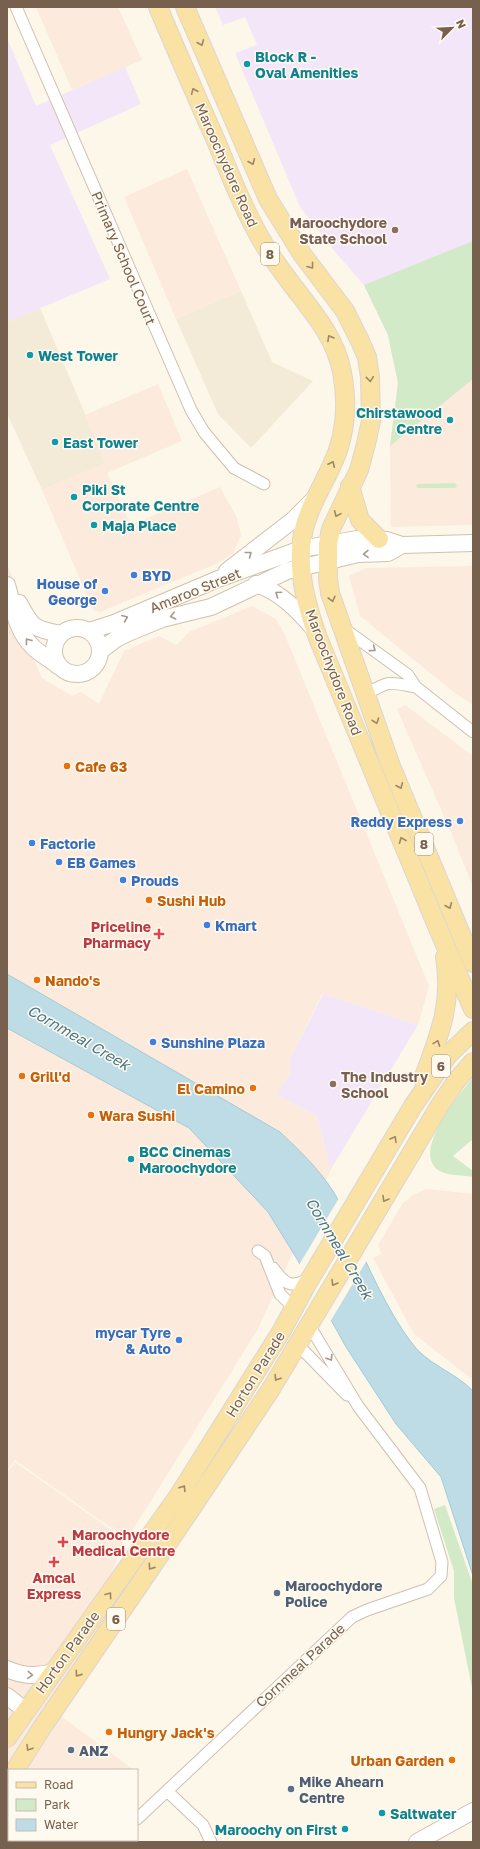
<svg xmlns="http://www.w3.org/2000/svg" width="480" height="1849" font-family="'Golos Text',sans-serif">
  <rect width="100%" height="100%" fill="#fcf7e9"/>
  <!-- residential -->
  <path fill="#f4ead8" d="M241,291L272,362L313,381L251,448L218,414L176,319Z
    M40,308L106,463L42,490L7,413V322Z"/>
  <!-- commercial -->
  <path fill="#fceadd" d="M36,7H118L142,60L72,90Z
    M187,169L241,291L176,319L124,197Z
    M473,379V525L391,527L390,446Z
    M158,384L182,441L107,473L131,525L220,487L237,518L241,535L233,553L218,563L100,612L93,610L42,490L105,463L85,415Z
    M7,565L34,624L27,644L42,678L72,696L81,692L99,704L124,651L159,636L177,645L189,632L252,606L276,619L285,635L429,986L418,1025L322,994L290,1059L291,1073L277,1094L317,1116L331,1169L258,1329L127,1539L15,1460L7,1471Z
    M473,566V705L456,694L360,616L349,576L366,568Z
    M405,705L473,756V887L453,837L397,709Z
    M427,1189L473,1194V1380L414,1334L373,1258L382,1254L378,1245L403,1203L414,1194Z
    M15,1462L124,1539L61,1716L134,1770H9V1840H79L77,1842H7V1473Z"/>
  <!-- education -->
  <path fill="#f4e6f9" d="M215,7H473V379L390,446L398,383L388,335L364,285L336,253L300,207L235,53L257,45L245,17L223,25Z
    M7,38L36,106L125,67L141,104L50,145L110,279L7,322Z
    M323,994L418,1025L331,1169L317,1116L276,1094L291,1073L290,1059Z"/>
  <!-- green -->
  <path fill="#d2eac7" d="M473,241V379L390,446L398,383L388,335L364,285Z
    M455,483L457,486L455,488H418L416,486L418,484Z
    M473,1078V1139L453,1156L473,1171V1177C464,1175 451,1176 442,1172C407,1157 459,1094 473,1078Z
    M445,1505L473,1585V1693L454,1598V1571L434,1509Z"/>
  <!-- water -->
  <path fill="#bddce6" stroke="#a4cad8" d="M7,974L280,1132C299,1150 318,1168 333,1191C341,1203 346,1218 352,1232C370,1270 386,1308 411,1342C426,1364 455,1372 473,1391V1576L441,1477L396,1424L346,1347L297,1259L268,1212L189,1128L7,1028Z"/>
  <!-- pier -->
  <path fill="#fcf7e9" d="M339,1198L367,1260L330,1322L299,1265Z"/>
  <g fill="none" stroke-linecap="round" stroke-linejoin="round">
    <defs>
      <path id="street" d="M16,7L191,410L204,432L234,468L264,484
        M343,628L408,675L416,687L473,732
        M366,694C391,680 388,682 416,687
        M258,1251L265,1256L280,1294L294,1308
        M273,1268C284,1283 291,1290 309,1278
        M298,1345L347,1395
        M167,1791L203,1825L211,1842
        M137,1819L352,1617L367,1610L428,1589L441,1576L442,1562L420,1488L358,1406L309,1325
        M113,1842L115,1840"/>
      <path id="secondary" d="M227,571L293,520L314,499
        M256,584C282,593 297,610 315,630
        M7,585C13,606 16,631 33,647C41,655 50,659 58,666
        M19,603C32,627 33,629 61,634
        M54 651a23 23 0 1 1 46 0a23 23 0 1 1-46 0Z
        M89,631L114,623L218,579L301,549L357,539L387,540L402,545L473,543
        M100,651L116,639L128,633L162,619L211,607L287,571L358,554L388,553L402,545
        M7,1669C22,1676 37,1677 53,1672
        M7,1696L25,1710
        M417,1842L473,1811"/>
      <path id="primary" d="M158,7C177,52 197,98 217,143C229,173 241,203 257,232C265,248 276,263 287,278C309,308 335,335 342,372C348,404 346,437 331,467C321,489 308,509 303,533C296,569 306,604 318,638L437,926L473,1009
        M185,7L268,199L302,254L345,311L360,341L367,357L370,377L371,421L366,444L359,470L331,529L328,544V578L330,593L391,766L473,963
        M350,486L360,520L379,539
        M423,1079C439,1036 453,1004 445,957
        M7,1738L179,1495L281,1332L307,1284L413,1106L448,1055L473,1031
        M15,1770L43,1726L189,1512L271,1389L440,1105L457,1080L473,1062"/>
    </defs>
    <!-- street casing -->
    <use href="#street" stroke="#cec0af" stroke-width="13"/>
    <!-- secondary casing -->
    <use href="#secondary" stroke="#d1c1ac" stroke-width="18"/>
    <!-- primary casing -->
    <use href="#primary" stroke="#dcd6d1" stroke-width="20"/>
    <!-- street -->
    <use href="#street" stroke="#fff" stroke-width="11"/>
    <!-- secondary -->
    <use href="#secondary" stroke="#fff" stroke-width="16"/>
    <!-- primary -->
    <use href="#primary" stroke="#f9e2a4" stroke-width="18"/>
  </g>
  <!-- one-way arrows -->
  <defs><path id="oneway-chevron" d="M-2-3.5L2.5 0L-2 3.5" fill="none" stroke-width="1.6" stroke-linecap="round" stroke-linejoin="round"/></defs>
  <g stroke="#9e8767">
    <use href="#oneway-chevron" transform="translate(201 43) rotate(67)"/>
    <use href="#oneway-chevron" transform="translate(194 91) rotate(-113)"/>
    <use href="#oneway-chevron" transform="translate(252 162) rotate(67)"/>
    <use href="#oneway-chevron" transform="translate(311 266) rotate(52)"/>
    <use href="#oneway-chevron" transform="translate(330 338) rotate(-119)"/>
    <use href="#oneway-chevron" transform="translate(370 379) rotate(84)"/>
    <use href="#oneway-chevron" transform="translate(332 464) rotate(-65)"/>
    <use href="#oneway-chevron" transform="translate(337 514) rotate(114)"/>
    <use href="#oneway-chevron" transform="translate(332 599) rotate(76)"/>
    <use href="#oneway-chevron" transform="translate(376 721) rotate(71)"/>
    <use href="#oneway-chevron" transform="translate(400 786) rotate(67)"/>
    <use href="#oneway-chevron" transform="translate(402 840) rotate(-112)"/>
    <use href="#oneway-chevron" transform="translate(449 906) rotate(67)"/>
    <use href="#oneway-chevron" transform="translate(437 1043) rotate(-70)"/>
    <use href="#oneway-chevron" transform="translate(394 1139) rotate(-59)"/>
    <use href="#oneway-chevron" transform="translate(385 1199) rotate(121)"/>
    <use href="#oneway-chevron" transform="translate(334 1283) rotate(121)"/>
    <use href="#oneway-chevron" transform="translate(277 1378) rotate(122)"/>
    <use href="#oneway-chevron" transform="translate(183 1488) rotate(-58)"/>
    <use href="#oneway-chevron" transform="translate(151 1567) rotate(125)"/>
    <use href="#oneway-chevron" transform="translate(109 1595) rotate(-54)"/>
    <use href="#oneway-chevron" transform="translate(78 1674) rotate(125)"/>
    <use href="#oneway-chevron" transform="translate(29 1748) rotate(122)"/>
  </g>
  <g stroke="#a7988b">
    <use href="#oneway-chevron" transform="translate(249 554) rotate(-38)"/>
    <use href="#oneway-chevron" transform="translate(366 554) rotate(179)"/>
    <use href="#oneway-chevron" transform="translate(278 594) rotate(-145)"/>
    <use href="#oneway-chevron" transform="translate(173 616) rotate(167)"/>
    <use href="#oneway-chevron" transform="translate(125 618) rotate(-22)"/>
    <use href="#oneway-chevron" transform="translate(28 641) rotate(-127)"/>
    <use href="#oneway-chevron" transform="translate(373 649) rotate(37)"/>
    <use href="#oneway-chevron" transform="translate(330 1358) rotate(58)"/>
    <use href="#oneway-chevron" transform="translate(30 1675) rotate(4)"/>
  </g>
  <!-- markers -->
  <g fill="#0f9aa8" stroke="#fffaf0" stroke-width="1.5">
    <circle cx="247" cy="64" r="4"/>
    <circle cx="30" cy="355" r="4"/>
    <circle cx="450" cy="420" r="4"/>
    <circle cx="55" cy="442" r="4"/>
    <circle cx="74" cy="497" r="4"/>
    <circle cx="94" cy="525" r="4"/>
    <circle cx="131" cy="1159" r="4"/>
    <circle cx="382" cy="1813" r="4"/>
    <circle cx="345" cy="1829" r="4"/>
  </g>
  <g fill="#8d6e63" stroke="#fffaf0" stroke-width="1.5">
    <circle cx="395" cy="230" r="4"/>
    <circle cx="333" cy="1084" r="4"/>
  </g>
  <g fill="#3f7fe0" stroke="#fffaf0" stroke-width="1.5">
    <circle cx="134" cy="575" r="4"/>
    <circle cx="105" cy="591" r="4"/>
    <circle cx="460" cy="821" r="4"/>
    <circle cx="32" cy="843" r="4"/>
    <circle cx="59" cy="862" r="4"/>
    <circle cx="123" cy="880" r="4"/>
    <circle cx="207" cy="925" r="4"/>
    <circle cx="153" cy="1042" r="4"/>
    <circle cx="179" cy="1340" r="4"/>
  </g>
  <g fill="#e8710a" stroke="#fffaf0" stroke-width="1.5">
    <circle cx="67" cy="766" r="4"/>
    <circle cx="149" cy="900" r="4"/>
    <circle cx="37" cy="980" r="4"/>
    <circle cx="22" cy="1076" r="4"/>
    <circle cx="253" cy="1088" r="4"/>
    <circle cx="91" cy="1115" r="4"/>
    <circle cx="109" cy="1732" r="4"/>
    <circle cx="452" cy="1760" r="4"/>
  </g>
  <g fill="#e0444e" stroke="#fffaf0" stroke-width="1.5">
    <path d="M157 928h4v4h4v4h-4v4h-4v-4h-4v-4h4z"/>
    <path d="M61 1536h4v4h4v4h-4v4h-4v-4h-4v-4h4z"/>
    <path d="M52 1556h4v4h4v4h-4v4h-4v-4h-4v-4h4z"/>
  </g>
  <g fill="#5c6f8a" stroke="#fffaf0" stroke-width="1.5">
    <circle cx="277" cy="1593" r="4"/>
    <circle cx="71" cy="1750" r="4"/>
    <circle cx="291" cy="1789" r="4"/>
  </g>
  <g text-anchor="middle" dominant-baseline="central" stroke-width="3" stroke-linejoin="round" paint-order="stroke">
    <!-- shield labels -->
    <g fill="#fffaf0" stroke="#a08e7e" stroke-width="1">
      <rect x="261" y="243" width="18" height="22" rx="3"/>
      <rect x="415" y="833" width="18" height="22" rx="3"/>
      <rect x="432" y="1055" width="18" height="22" rx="3"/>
      <rect x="107" y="1608" width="18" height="22" rx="3"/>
    </g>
    <g font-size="13" font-weight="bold" fill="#77604d">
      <text x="270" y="254">8</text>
      <text x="424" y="844">8</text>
      <text x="441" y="1066">6</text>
      <text x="116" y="1619">6</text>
    </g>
    <!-- culture labels -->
    <g font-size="14" font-weight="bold" fill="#0d838f" stroke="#fffaf0" text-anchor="start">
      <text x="255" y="56">Block R -<tspan x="255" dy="16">Oval Amenities</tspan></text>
      <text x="38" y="355">West Tower</text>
      <text x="442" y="412" text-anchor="end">Chirstawood<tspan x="442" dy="16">Centre</tspan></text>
      <text x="63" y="442">East Tower</text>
      <text x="82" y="489">Piki St<tspan x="82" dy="16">Corporate Centre</tspan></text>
      <text x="102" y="525">Maja Place</text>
      <text x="139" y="1151">BCC Cinemas<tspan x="139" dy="16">Maroochydore</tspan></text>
      <text x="390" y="1813">Saltwater</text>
      <text x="337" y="1829" text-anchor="end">Maroochy on First</text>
    </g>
    <!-- street labels -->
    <g font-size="14" fill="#77604d" stroke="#fffaf0">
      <text transform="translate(227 165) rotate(66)">Maroochydore Road</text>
      <text transform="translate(124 258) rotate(67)">Primary School Court</text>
      <text transform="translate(195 590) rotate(-22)">Amaroo Street</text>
      <text transform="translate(334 672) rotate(69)">Maroochydore Road</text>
      <text transform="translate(255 1374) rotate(-58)">Horton Parade</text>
      <text transform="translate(67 1652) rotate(-54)">Horton Parade</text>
      <text transform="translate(300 1665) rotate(-43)">Cornmeal Parade</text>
    </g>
    <!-- education labels -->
    <g font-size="14" font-weight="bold" fill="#785e54" stroke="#fffaf0" text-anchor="end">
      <text x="387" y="222">Maroochydore<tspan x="387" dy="16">State School</tspan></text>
      <text x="341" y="1076" text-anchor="start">The Industry<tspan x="341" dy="16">School</tspan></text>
    </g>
    <!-- shop labels -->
    <g font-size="14" font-weight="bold" fill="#366cbe" stroke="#fffaf0" text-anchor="start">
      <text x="142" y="575">BYD</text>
      <text x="97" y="583" text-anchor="end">House of<tspan x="97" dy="16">George</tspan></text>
      <text x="452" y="821" text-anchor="end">Reddy Express</text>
      <text x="40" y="843">Factorie</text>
      <text x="67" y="862">EB Games</text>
      <text x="131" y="880">Prouds</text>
      <text x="215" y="925">Kmart</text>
      <text x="161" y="1042">Sunshine Plaza</text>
      <text x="171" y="1332" text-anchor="end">mycar Tyre<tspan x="171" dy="16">&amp; Auto</tspan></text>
    </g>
    <!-- food labels -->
    <g font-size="14" font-weight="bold" fill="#c56008" stroke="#fffaf0" text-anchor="start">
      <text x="75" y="766">Cafe 63</text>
      <text x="157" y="900">Sushi Hub</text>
      <text x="45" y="980">Nando's</text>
      <text x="30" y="1076">Grill'd</text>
      <text x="245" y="1088" text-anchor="end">El Camino</text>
      <text x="99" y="1115">Wara Sushi</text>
      <text x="117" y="1732">Hungry Jack's</text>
      <text x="444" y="1760" text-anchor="end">Urban Garden</text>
    </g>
    <!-- health labels -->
    <g font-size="14" font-weight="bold" fill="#be3a42" stroke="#fffaf0" text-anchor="end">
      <text x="151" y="926">Priceline<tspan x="151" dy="16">Pharmacy</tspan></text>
      <text x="72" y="1534" text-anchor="start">Maroochydore<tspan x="72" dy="16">Medical Centre</tspan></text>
      <text x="54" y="1577" text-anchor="middle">Amcal<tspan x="54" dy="16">Express</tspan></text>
    </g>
    <!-- service labels -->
    <g font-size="14" font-weight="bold" fill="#4e5e75" stroke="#fffaf0" text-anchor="start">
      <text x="285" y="1585">Maroochydore<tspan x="285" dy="16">Police</tspan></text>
      <text x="79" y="1750">ANZ</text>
      <text x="299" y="1781">Mike Ahearn<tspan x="299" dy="16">Centre</tspan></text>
    </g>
    <!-- water labels -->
    <g font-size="15" font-style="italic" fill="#47788a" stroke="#fffaf0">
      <text transform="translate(79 1037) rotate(30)">Cornmeal Creek</text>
      <text transform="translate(340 1248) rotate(59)">Cornmeal Creek</text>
    </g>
  </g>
  <!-- border -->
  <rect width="480" height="1849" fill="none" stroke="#77604d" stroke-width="16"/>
  <!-- legend -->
  <rect x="8" y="1769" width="130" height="72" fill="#fffaf0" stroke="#c9bcaf"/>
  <rect x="16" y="1782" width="20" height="6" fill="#f9e2a4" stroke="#c9bcaf"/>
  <text x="44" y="1789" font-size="12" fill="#77604d">Road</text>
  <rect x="16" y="1799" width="20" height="12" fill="#d2eac7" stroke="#c9bcaf"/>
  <text x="44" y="1809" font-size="12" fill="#77604d">Park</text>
  <rect x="16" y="1819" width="20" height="12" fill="#bddce6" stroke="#c9bcaf"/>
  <text x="44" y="1829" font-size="12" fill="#77604d">Water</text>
  <!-- north arrow -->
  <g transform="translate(452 28) rotate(66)" stroke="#fffaf0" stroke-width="3" paint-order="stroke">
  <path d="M0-3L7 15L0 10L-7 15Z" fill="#77604d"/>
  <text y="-6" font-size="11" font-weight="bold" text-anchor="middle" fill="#77604d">N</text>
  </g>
</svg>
